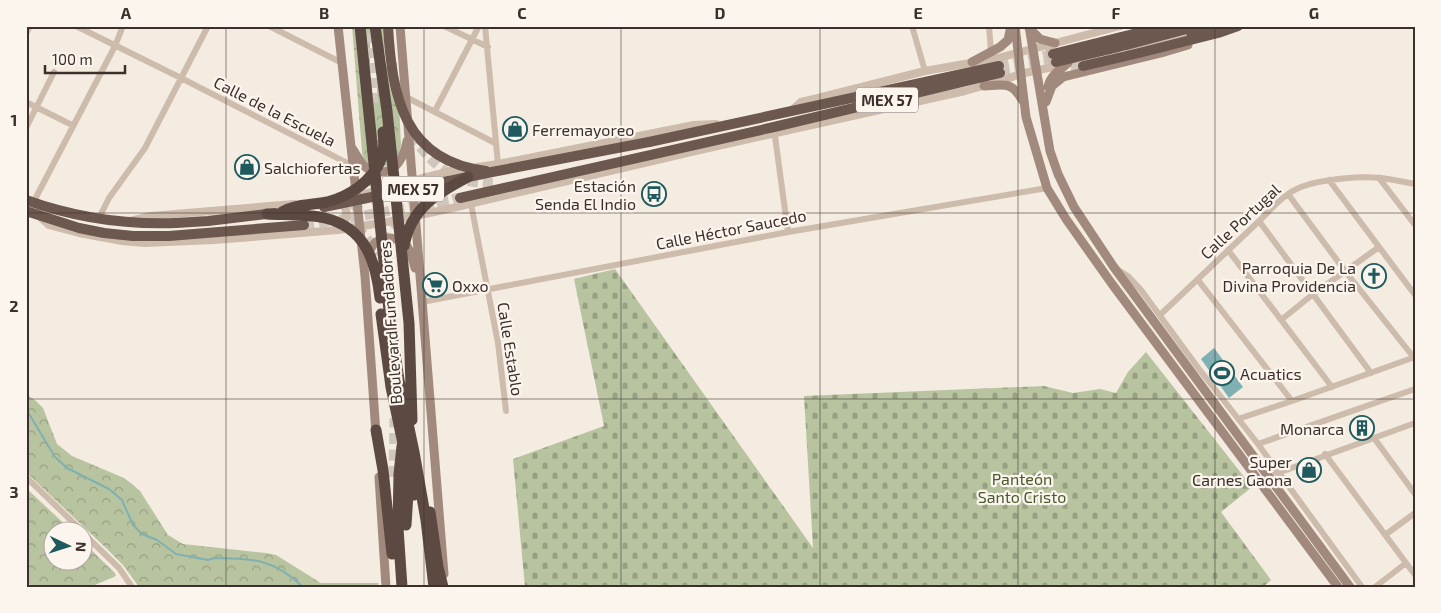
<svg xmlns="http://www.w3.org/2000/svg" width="1441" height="613" font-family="'Exo 2',sans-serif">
  <defs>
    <pattern id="cemetery-stones" width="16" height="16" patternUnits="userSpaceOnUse" patternTransform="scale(1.25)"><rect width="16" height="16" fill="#b8c4a0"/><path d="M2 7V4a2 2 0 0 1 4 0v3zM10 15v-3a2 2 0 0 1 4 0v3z" fill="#97a083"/></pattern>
    <pattern id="park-crowns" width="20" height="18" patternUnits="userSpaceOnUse" patternTransform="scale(1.25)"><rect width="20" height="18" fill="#b8c4a0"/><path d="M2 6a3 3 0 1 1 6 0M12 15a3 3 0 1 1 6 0" fill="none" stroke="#97a083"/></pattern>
  </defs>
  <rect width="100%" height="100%" fill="#f4ebe1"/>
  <!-- cemetery -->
  <path fill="url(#cemetery-stones)" d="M615,269L813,548L804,396L1044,386L1073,393L1100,389L1116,393L1128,372L1146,352L1252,487L1221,512L1271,580L1263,587H525L513,459L604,426L574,279Z"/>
  <!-- park -->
  <path fill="url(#park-crowns)" d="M352,26H370V94L377,95V26H385L384,67L397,63L401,145C400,149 400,154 398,157C391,168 371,172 364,159C363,157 362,154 362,152Z
    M26,394L36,401L43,408L57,444L72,456L124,478L132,484L140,491L168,535L183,544L266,553L276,555L321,583H378L379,587H139L123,565L108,550L26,472Z
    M26,488L71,530H52V560H82L83,542L114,572L116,575L114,577L90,587H43L26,584Z"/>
  <!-- water -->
  <path fill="#7fb0b2" d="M1214,348L1243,387L1229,398L1201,359Z"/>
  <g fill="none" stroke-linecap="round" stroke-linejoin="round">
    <!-- stream -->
    <path stroke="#7fb0b2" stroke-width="2" d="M26,409L55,457L67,468L109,489L122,500L133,525L142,534L157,540L176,554L208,560L214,558C252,558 274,559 303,587"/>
    <!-- trunk-tunnel -->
    <path stroke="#cfc6bd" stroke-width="10" stroke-dasharray="10 5" stroke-linecap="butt" d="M372,33L373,106
      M999,66L1053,54
      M1056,70L1083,66
      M1000,73L1056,62
      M411,135C434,166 453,185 494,183
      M350,218L460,198
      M341,220C358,208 369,194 373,173
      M304,225L331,221"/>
    <!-- motorway-tunnel -->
    <path stroke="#cfc6bd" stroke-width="11" stroke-dasharray="11 5.5" stroke-linecap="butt" d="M421,209L460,198
      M356,226L369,242L376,256
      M387,261C386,245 391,230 403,219
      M394,477L395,418"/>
    <!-- minor -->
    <path stroke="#cdbbac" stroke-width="6" d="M76,26L181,78L353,166
      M269,26L342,63
      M444,26L488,47
      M485,26L498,164
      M912,26L925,71
      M989,26L991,52
      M26,34L30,26
      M406,97L495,143
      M26,102L72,125
      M435,111L479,26
      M26,128L54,72
      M774,129L788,232
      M1379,178L1415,225
      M1329,180L1415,295
      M1288,194L1345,271L1415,359
      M33,203L115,46L123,26
      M471,204L498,343L506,411
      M98,220L109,198L145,148L208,26
      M1259,221L1371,373
      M1228,250L1332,387
      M1118,270L1128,276L1141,290L1199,369L1258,444L1362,587
      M1198,280L1292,401
      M422,302L788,232L1047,188
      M1160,315C1193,284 1225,253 1257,223C1271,210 1283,194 1301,187C1321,179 1360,176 1381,178C1392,179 1403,182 1415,184
      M1281,320L1312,295L1379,247
      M1238,419L1292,401L1415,357
      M1374,438L1415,494
      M1258,444L1415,389
      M1325,454L1415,575
      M1275,474L1415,423
      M26,477L81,530
      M82,532L119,568L132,587
      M1385,535L1415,513
      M1375,587L1406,563"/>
    <!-- tertiary -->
    <path stroke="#cdbbac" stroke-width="8" d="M1207,30L1222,26
      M1052,44C1047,53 1049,61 1058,66
      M1130,50L1196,33
      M791,111L801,102L814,99L925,71L998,58L1120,26
      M358,196L387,187L451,171L498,164L694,125L716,124
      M338,202C349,207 349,218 341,227
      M39,216L49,225L79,233L122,241L145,243L214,240L338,230L387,222L448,209L704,149L965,91L1001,81L1020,74L1062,65
      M130,221L151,216L294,204"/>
    <!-- secondary -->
    <path stroke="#a18a7d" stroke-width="9" d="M338,26L365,276L376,434
      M400,26C415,209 429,391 444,574
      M1015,26L1026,117L1047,188L1066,219L1112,284L1338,587
      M1029,26L1050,151L1058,174L1074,207L1113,266L1350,587
      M1029,28L1040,39L1055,43
      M972,62L1000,47L1008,40L1011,26
      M984,86C1004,85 1012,81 1022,100
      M1048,87C1050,76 1059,70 1068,63
      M1046,102L1052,86L1063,77L1161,53L1188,45
      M352,148C356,154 359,160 363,165C367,169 372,171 377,172C396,174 404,157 407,141
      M367,257C369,252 371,246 376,242C384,236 400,237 406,245C411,251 413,261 415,268
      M379,477L386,587"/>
    <!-- trunk -->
    <path stroke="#6c584f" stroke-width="10" d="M1191,33L1212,26
      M1053,54L1165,26
      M1056,62L1115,48L1198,26
      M1083,66L1139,53L1218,33L1238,26
      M649,142L999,66
      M460,198L774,127L1000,73
      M26,200C76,218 123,225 176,223
      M26,211L79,228L104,233L133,236H169L304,225"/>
    <!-- motorway -->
    <path stroke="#5c4a42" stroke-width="11" d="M376,430L383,470L392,554
      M430,512L438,567L443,587
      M406,525L409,478
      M402,587L398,528L399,474L402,446"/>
    <!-- trunk-bridge -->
    <path stroke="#6c584f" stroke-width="10" d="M388,26C392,97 404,161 486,171
      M324,207L492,172L649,142
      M176,223L208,221L275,213"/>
    <!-- motorway-bridge -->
    <path stroke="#5c4a42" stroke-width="11" d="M360,26L390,321L399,380L414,452L426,520L434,587
      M375,26L387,111L409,323L412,420
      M282,212C296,204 312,205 327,202C348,197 373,181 381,159C384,152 384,140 383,132
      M267,214C286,215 307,214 325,218C366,228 376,262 380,298
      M404,246C411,208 436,194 468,177
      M381,314L391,387L414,495"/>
  </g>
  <!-- grid -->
  <path fill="none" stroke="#3b302b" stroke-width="1" stroke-opacity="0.55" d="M226,26V587M424,26V587M621,26V587M820,26V587M1018,26V587M1215,26V587M26,213H1415M26,399H1415"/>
  <!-- icons -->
  <defs>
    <symbol id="shop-ring" viewBox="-11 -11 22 22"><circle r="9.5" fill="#fbf5ee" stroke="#1f5a5e" stroke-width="1.5"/><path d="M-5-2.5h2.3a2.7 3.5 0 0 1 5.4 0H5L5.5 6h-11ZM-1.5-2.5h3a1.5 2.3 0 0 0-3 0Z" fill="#1f5a5e"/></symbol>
    <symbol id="bus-ring" viewBox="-11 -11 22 22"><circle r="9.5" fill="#fbf5ee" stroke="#1f5a5e" stroke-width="1.5"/><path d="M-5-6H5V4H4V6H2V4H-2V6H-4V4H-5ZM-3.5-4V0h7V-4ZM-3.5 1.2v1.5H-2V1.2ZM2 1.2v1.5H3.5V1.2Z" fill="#1f5a5e"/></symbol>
    <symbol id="church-ring" viewBox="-11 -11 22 22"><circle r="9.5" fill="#fbf5ee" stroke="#1f5a5e" stroke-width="1.5"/><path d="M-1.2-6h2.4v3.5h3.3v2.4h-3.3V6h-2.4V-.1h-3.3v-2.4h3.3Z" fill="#1f5a5e"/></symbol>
    <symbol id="supermarket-ring" viewBox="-11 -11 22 22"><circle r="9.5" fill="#fbf5ee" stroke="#1f5a5e" stroke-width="1.5"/><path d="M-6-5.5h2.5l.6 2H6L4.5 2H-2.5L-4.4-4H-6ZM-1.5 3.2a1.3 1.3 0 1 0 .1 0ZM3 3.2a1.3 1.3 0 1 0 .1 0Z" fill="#1f5a5e"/></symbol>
    <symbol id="stadium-ring" viewBox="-11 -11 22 22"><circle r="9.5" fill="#fbf5ee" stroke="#1f5a5e" stroke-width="1.5"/><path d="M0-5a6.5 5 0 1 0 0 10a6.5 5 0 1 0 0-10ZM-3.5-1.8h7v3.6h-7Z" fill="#1f5a5e"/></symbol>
    <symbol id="building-ring" viewBox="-11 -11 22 22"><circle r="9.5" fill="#fbf5ee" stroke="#1f5a5e" stroke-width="1.5"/><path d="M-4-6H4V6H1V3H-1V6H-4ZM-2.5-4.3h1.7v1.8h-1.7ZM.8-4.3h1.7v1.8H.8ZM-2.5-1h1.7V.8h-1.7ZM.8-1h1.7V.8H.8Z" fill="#1f5a5e"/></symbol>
  </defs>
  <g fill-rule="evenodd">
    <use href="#shop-ring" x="501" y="115" width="28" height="28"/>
    <use href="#shop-ring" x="233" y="153" width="28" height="28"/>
    <use href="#bus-ring" x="640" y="180" width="28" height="28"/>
    <use href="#church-ring" x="1360" y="262" width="28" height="28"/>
    <use href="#supermarket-ring" x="421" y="271" width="28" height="28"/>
    <use href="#stadium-ring" x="1208" y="359" width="28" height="28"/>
    <use href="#building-ring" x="1348" y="414" width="28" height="28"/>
    <use href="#shop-ring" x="1295" y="456" width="28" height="28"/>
  </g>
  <g text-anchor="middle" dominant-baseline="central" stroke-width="4.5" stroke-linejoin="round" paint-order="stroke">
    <!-- shield labels -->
    <g fill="#fbf5ee" stroke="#756b66" stroke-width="1">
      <rect x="856" y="87.5" width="62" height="25" rx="4"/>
      <rect x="382" y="176.5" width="62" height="25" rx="4"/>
    </g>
    <g font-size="15" font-weight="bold" fill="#3b302b">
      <text x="887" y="100">MEX 57</text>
      <text x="413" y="189">MEX 57</text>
    </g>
    <!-- street labels -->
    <g font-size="16" fill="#3b302b" stroke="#fbf5ee">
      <text transform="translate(275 111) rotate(27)">Calle de la Escuela</text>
      <text transform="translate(1240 221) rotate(-43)">Calle Portugal</text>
      <text transform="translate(731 229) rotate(-11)">Calle Héctor Saucedo</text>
      <text transform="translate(390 323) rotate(-94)">Boulevard Fundadores</text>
      <text transform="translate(511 349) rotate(81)">Calle Establo</text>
    </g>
    <!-- poi labels -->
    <g font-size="16" fill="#3b302b" stroke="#fbf5ee" text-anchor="start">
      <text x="532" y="129">Ferremayoreo</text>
      <text x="264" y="167">Salchiofertas</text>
      <text x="636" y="185" text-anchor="end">Estación<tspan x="636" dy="18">Senda El Indio</tspan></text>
      <text x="1356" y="267" text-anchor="end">Parroquia De La<tspan x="1356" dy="18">Divina Providencia</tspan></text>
      <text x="452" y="285">Oxxo</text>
      <text x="1240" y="373">Acuatics</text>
      <text x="1344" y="428" text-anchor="end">Monarca</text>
      <text x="1292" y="461" text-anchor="end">Super<tspan x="1292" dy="18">Carnes Gaona</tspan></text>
    </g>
    <!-- park labels -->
    <g font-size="16" fill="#4a5a2e" stroke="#fbf5ee">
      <text x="1022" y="478">Panteón<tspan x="1022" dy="18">Santo Cristo</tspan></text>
    </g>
  </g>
  <!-- border -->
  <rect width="1441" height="613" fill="none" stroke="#fbf5ee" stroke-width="55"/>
  <!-- north arrow -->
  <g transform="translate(68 546) rotate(94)"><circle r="24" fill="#fbf5ee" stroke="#aea6a0"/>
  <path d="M0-4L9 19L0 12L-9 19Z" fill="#1f5a5e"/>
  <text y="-8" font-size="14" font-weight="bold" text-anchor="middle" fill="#3b302b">N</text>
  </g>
  <!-- scale -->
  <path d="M45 65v8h80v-8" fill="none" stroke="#3b302b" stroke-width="2.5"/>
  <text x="52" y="65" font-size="15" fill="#3b302b" stroke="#fbf5ee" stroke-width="4" paint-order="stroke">100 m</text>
  <rect x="28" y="28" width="1386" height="558" fill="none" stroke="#3b302b" stroke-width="2"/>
  <g font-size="16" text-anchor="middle" font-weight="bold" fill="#3b302b">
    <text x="126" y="19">A</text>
    <text x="324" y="19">B</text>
    <text x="522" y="19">C</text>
    <text x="720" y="19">D</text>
    <text x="918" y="19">E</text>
    <text x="1116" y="19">F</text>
    <text x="1314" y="19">G</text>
    <text x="14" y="126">1</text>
    <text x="14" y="312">2</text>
    <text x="14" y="498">3</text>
  </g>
</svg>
